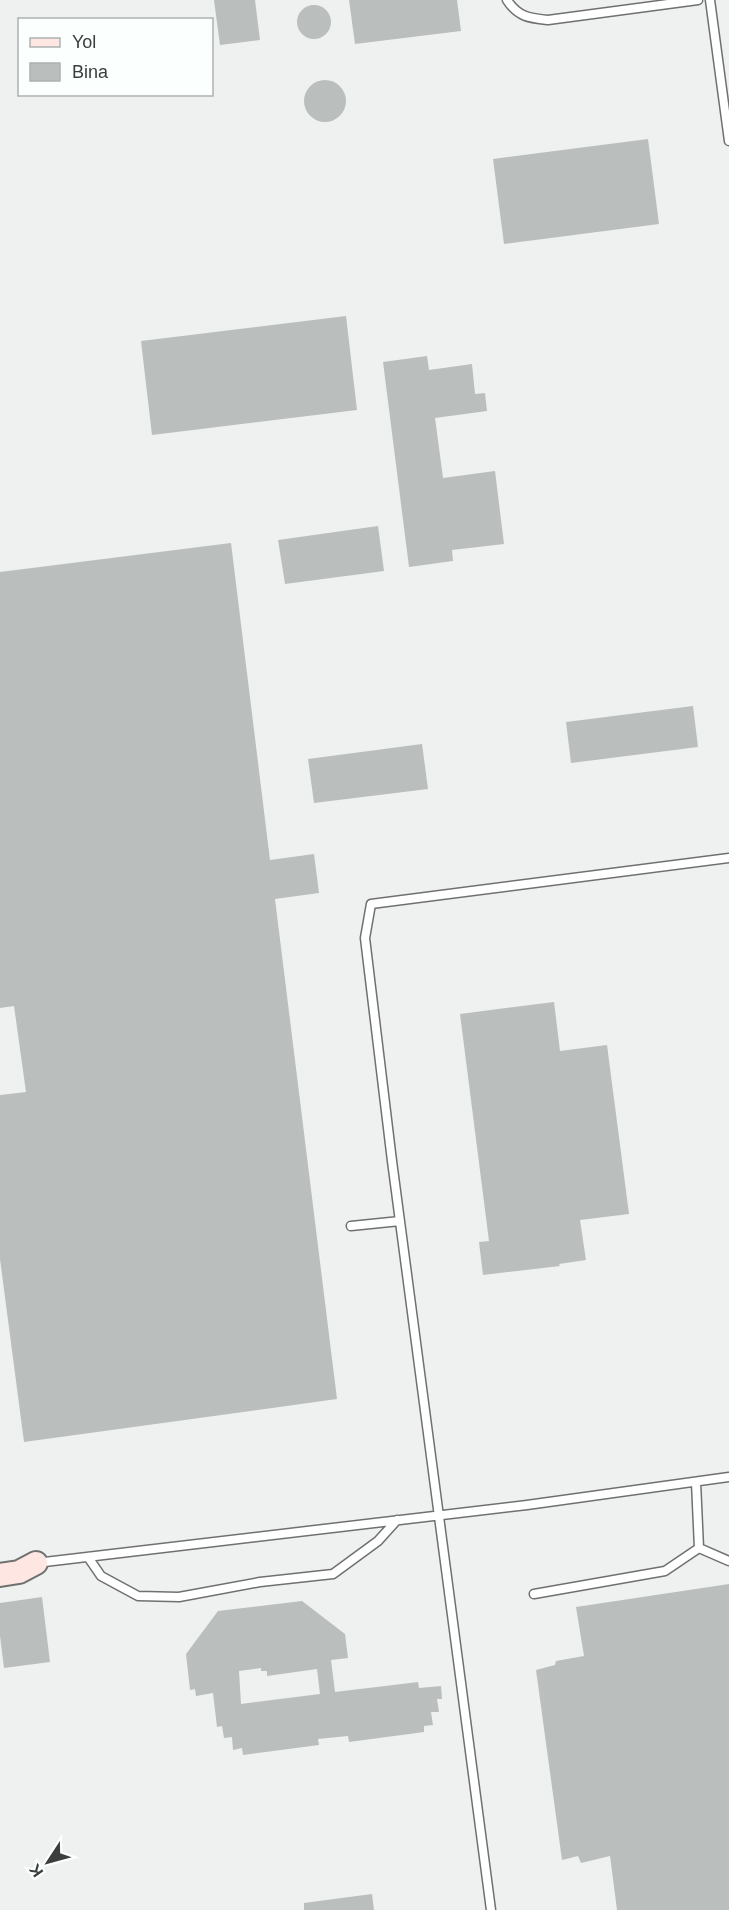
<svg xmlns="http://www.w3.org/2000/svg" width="729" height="1910" font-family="Helvetica,sans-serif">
  <rect width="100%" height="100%" fill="#eef1f0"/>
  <!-- building -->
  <path fill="#babebd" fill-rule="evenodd" d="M214,0H255L260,40L220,45Z
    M349,0H457L461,31L355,44Z
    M297 22a17 17 0 1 1 34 0a17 17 0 1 1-34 0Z
    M304 101a21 21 0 1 1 42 0a21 21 0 1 1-42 0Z
    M648,139L659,224L504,244L493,159Z
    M346,316L357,410L152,435L141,341Z
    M427,356L429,370L472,364L475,394L485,393L487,411L435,418L443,478L495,471L504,544L452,550L453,561L409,567L383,362Z
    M378,526L384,571L285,584L278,540Z
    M231,543L270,860L314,854L319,893L275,899L337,1399L24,1442L0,1259V1095L26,1092L14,1006L0,1008V572Z
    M693,706L698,747L571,763L566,722Z
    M422,744L428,789L314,803L308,759Z
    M554,1002L560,1051L607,1045L629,1214L580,1220L586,1260L559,1264L560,1266L483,1275L479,1242L489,1241L460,1014Z
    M729,1584V1910H617L610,1856L581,1863L578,1856L562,1860L536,1670L555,1665L556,1661L584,1656L576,1607Z
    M42,1597L50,1662L4,1668L0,1636V1603Z
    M302,1601L345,1634L348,1658L331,1660L335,1692L418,1682L419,1688L441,1686L442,1699H437L439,1712H431L433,1725L424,1726V1732L349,1742L348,1736L318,1739L319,1745L243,1755L242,1748L233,1750L232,1737L224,1738L222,1726L217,1727L213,1693L196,1696L195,1689L190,1690L186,1654L218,1611ZM261,1668V1671H267V1676L317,1669L320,1694L241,1704L239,1671Z
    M372,1894L374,1910H304V1903Z"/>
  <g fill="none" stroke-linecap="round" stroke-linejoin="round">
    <defs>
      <path id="service" d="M507,0C518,17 529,18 548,20L698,0
        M710,0L729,141
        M351,1226L400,1221
        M696,1482L699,1548
        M699,1548L729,1561
        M88,1557L101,1576L138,1596L179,1597L260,1582L333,1574L378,1541L397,1520
        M36,1563L527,1505L729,1477
        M534,1594L665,1571L699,1548
        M491,1910L392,1161L365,938L371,904L729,858"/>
      <path id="secondary" d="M0,1575L19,1572L36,1563"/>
    </defs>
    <!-- service casing -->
    <use href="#service" stroke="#6e7170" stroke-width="11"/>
    <!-- secondary casing -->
    <use href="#secondary" stroke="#6e7170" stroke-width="26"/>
    <!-- service -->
    <use href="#service" stroke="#fff" stroke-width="8"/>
    <!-- secondary -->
    <use href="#secondary" stroke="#fee7e3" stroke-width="22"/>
  </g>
  <!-- legend -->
  <rect x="18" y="18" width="195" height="78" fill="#fbfffe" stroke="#afb1b1" stroke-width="1.5"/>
  <rect x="30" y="38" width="30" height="9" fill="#fee7e3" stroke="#afb1b1" stroke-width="1.5"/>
  <text x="72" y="48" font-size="18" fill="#3c3d3d">Yol</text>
  <rect x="30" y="63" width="30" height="18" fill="#babebd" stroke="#afb1b1" stroke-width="1.5"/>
  <text x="72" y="78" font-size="18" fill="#3c3d3d">Bina</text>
  <!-- north arrow -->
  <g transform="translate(48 1862) rotate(234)" stroke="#fbfffe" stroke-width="4.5" paint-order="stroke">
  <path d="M0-4.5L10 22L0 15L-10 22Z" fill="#3c3d3d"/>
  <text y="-9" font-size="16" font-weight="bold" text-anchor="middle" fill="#3c3d3d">K</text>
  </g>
</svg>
